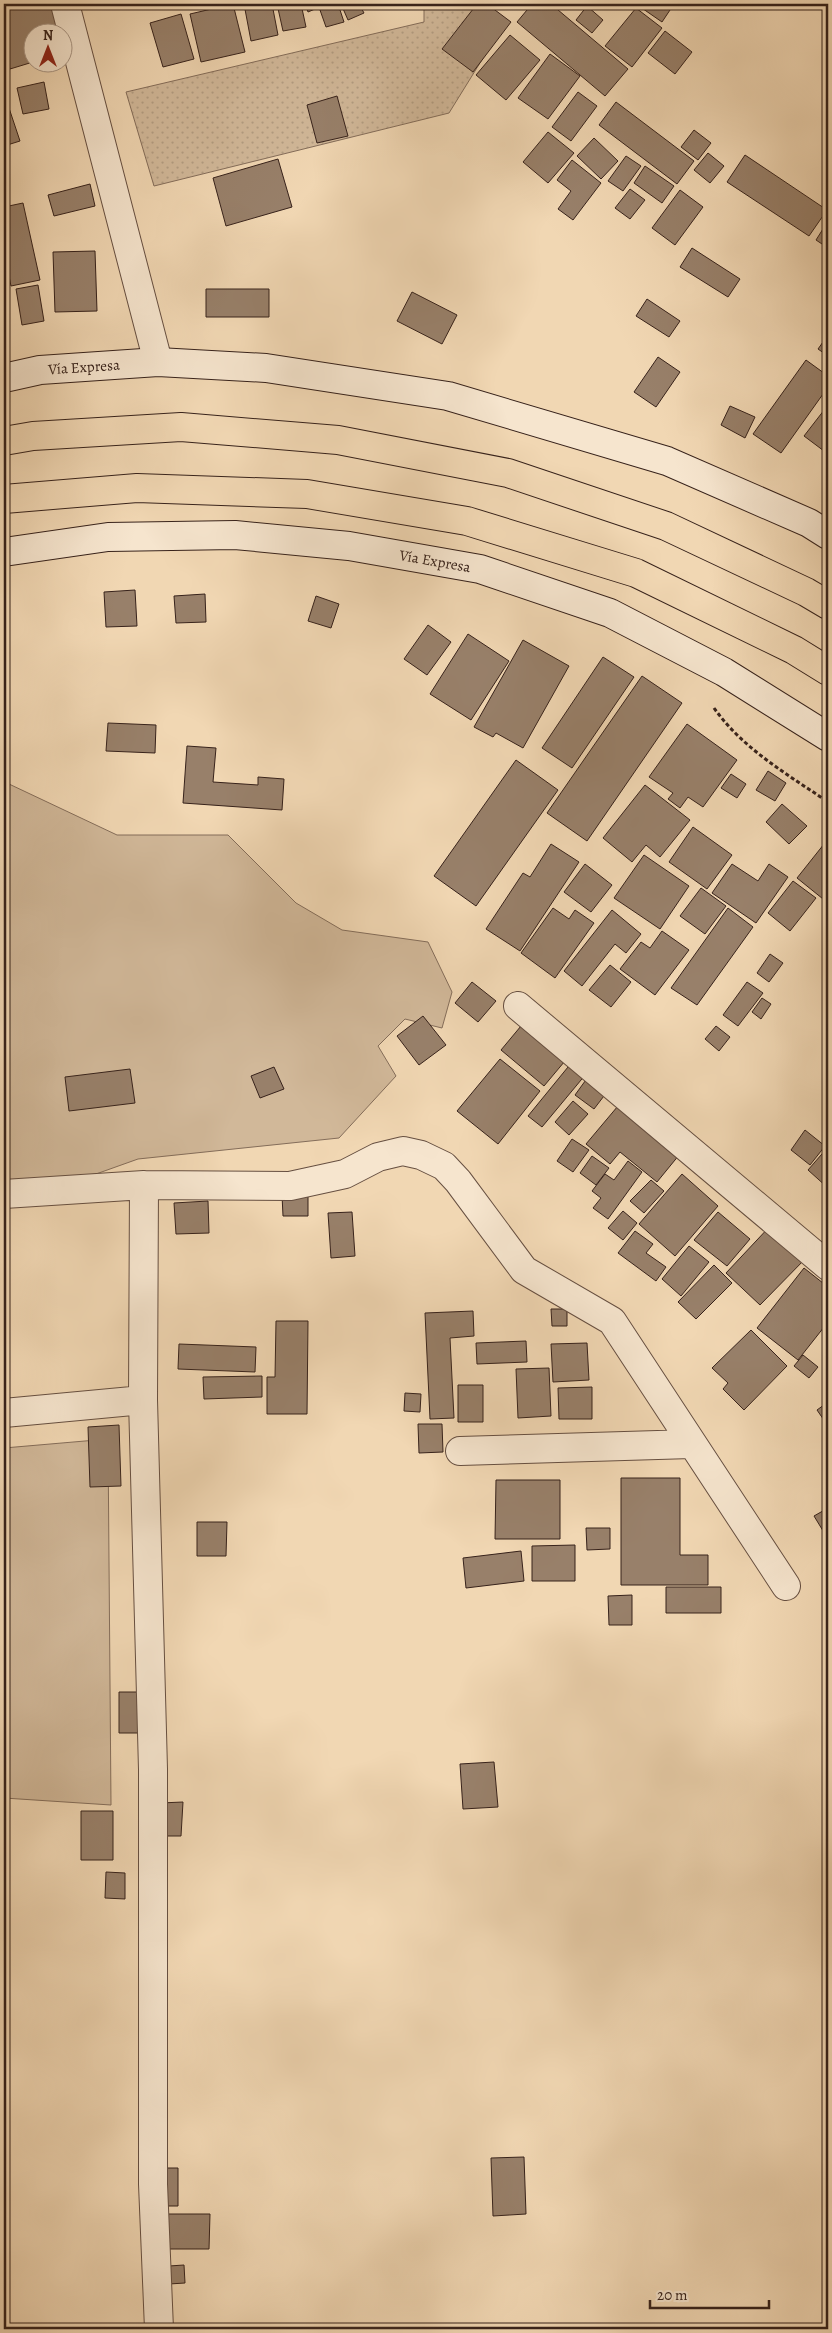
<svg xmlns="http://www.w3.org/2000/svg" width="832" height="2333" font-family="Alegreya,serif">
  <defs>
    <pattern id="grass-dots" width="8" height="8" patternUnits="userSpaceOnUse" patternTransform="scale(1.25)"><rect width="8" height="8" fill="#d1b899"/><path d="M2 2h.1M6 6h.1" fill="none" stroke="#b49e83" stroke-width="1.8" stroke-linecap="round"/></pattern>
  </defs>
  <rect width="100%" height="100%" fill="#f1d7b3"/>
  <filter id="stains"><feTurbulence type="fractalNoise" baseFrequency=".004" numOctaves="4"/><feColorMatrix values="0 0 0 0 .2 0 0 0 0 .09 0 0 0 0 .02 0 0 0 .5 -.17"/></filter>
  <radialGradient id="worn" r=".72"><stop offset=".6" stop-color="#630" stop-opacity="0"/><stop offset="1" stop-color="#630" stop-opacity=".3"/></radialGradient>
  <!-- grass -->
  <path fill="url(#grass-dots)" stroke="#846d5a" d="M446,4H466L501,29L449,113L154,186L126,92L424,22V9Z"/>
  <!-- park -->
  <path fill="#d1b899" stroke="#846d5a" d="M9,784L117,835H228L296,903L342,930L428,942L452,992L442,1028L405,1019L378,1046L396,1076L339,1138L138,1159L96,1174L4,1185V786Z
    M108,1439L111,1805L4,1798V1448Z"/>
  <!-- building -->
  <path fill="#98806a" stroke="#37221b" d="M4,4H55L69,52L62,54V32H32L33,62L10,69L4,46Z
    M149,4H165L150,8Z
    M233,4L245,52L201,62L190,14Z
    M244,4H272L278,35L251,41Z
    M277,4H301L306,27L283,31Z
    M305,4H321L322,6L308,12Z
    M338,4L344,22L326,27L320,10Z
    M341,4H359L364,13L348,20Z
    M477,4H487L511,22L473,72L442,49Z
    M532,4H551L628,69L605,96L517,22Z
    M584,4H596L593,9Z
    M636,4H674L662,22Z
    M587,6L603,20L592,33L576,20Z
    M636,8L662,28L632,67L605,46Z
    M181,14L194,59L163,67L150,23Z
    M665,31L692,52L675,74L648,53Z
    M510,35L540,60L506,100L476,75Z
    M550,54L580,76L548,119L518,98Z
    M44,82L49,109L23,114L17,88Z
    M578,92L597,106L571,141L552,127Z
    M337,96L348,136L317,143L307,105Z
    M616,102L694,161L677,184L599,125Z
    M8,105L20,141L4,146V107Z
    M694,130L711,143L698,160L681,147Z
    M548,132L574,153L548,183L523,162Z
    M594,138L618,161L601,179L577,156Z
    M708,153L724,166L710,183L694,170Z
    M745,155L827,210L809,236L727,182Z
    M626,156L641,166L623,191L608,181Z
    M278,159L292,207L226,226L213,178Z
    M572,160L601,183L573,220L558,209L571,191L557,180Z
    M645,166L674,186L662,203L634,183Z
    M90,184L95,206L54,216L48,195Z
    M630,189L645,200L630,219L615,208Z
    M680,190L703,207L675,245L652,228Z
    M23,203L40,280L11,286L4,252V207Z
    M828,221V248L816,240Z
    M692,248L740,279L728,297L680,267Z
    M95,251L97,311L55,312L53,252Z
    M38,285L44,321L22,325L16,289Z
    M206,289H269V317H206Z
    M412,292L457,315L442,344L397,321Z
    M4,298L9,316L4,317Z
    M647,299L680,321L669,337L636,316Z
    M828,335V356L818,349Z
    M658,357L680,372L656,407L634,392Z
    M806,360L828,376V387L781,453L753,434Z
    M828,405V454L804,436Z
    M730,406L755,417L745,438L721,425Z
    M135,590L137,626L106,627L104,592Z
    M205,594L206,622L176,623L174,596Z
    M316,596L339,604L331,628L308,621Z
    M428,625L451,642L427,675L404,659Z
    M468,634L509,661L471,720L430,694Z
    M523,640L569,666L523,748L496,733L493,737L474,727Z
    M603,657L634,677L572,768L542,748Z
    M642,676L682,703L587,841L547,813Z
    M108,723L156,725L155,753L106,751Z
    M687,724L737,760L703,807L688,797L680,808L668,799L673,793L649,777Z
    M187,746L216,748L213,782L258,785V777L284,779L282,810L183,803Z
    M516,760L558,790L476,906L434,876Z
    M768,771L786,783L775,801L756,790Z
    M731,774L746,784L737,798L721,788Z
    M645,785L690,820L660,857L646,845L632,862L603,838Z
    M782,804L807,826L789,844L766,822Z
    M693,827L732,855L707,889L669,862Z
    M828,839V903L797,878Z
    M551,844L579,862L520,951L486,929L523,873L530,877Z
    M644,855L689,886L660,929L614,898Z
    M585,864L612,885L591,912L564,892Z
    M732,864L758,881L769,864L788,877L756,923L712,893Z
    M793,881L816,898L790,931L768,913Z
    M701,888L726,906L705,934L680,916Z
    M553,908L569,919L575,910L594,923L555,978L521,953Z
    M728,908L753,927L697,1005L671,988Z
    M612,910L641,934L626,953L615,944L582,986L564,971Z
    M662,931L689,950L655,995L620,969L641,942L650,948Z
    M770,954L783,963L769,982L757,973Z
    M610,965L631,982L611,1007L589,990Z
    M472,982L496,1001L478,1022L455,1003Z
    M747,982L763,993L738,1026L723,1015Z
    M762,998L771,1004L761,1019L752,1012Z
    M423,1016L446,1045L419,1065L397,1036Z
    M526,1020L570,1055L544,1086L501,1050Z
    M716,1026L730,1037L719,1051L705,1039Z
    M828,1050V1059L823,1055Z
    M577,1056L591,1068L542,1127L528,1116Z
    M500,1059L540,1091L498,1144L457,1111Z
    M274,1067L284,1089L260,1098L251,1076Z
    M130,1069L135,1103L69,1111L65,1077Z
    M588,1077L607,1092L594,1109L575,1095Z
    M623,1100L684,1149L657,1182L620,1152L610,1164L586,1144Z
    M573,1101L588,1114L569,1135L555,1122Z
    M805,1130L825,1146L810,1165L791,1150Z
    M572,1139L589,1150L573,1172L557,1161Z
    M828,1147V1188L808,1170Z
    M592,1156L609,1168L596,1185L580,1173Z
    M628,1161L642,1172L608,1219L593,1208L601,1198L592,1191L605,1174L614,1180Z
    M682,1174L718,1206L675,1256L639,1224Z
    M651,1180L664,1191L644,1213L630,1201Z
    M282,1195H308V1216H283Z
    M208,1201L209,1233L176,1234L174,1203Z
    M623,1211L637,1223L623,1240L608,1228Z
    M352,1212L355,1256L331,1258L328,1213Z
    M718,1212L750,1239L727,1266L694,1240Z
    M772,1224L807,1257L760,1305L726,1273Z
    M635,1231L653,1244L646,1253L666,1267L656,1281L618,1253Z
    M689,1246L709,1262L681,1296L662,1279Z
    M714,1265L732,1283L696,1319L678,1302Z
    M804,1268L828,1287V1322L798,1360L757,1328Z
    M551,1309H567V1326H552Z
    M473,1311L474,1336L450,1338L454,1418L430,1419L425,1313Z
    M276,1321H308L307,1414H267V1377H275Z
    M751,1330L787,1366L744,1410L723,1389L728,1383L712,1368Z
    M526,1341L527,1362L477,1364L476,1343Z
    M587,1343L589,1380L553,1382L551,1344Z
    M179,1344L256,1347L255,1372L178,1369Z
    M803,1355L818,1367L809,1378L794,1366Z
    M549,1368L551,1416L518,1418L516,1369Z
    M262,1376V1397L204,1399L203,1377Z
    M458,1385H483V1422H458Z
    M592,1387V1419H559L558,1388Z
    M405,1393L421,1394L420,1412L404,1411Z
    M828,1402V1426L817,1410Z
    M418,1424H442L443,1452L419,1453Z
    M119,1425L121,1486L90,1487L88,1427Z
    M621,1478H680V1555H708V1585H621Z
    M496,1480H560V1539H495Z
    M828,1508V1539L814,1516Z
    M197,1522H227L226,1556H197Z
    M586,1528H610V1549L587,1550Z
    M575,1545V1581H532V1546Z
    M521,1551L524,1581L466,1588L463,1558Z
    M666,1587H721V1613H666Z
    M632,1595V1625H609L608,1596Z
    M119,1692H147V1733H119Z
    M494,1762L498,1807L463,1809L460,1764Z
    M183,1802L181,1836H158L160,1803Z
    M81,1811H113V1860H81Z
    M106,1872L125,1873V1899L105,1898Z
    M524,2157L526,2214L493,2216L491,2158Z
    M158,2168H178V2206H158Z
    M165,2214H210L209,2249H165Z
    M184,2265L185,2283L169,2284V2266Z"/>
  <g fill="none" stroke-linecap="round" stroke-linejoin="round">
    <defs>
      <path id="street" d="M65,4L158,362
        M518,1006L828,1266
        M4,1194L144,1185
        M4,1413L143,1400
        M460,1451L691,1444
        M159,2329L153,2184V1769L143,1400L144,1185L290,1186L345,1174L378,1157L403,1151L421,1155L444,1166L458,1181L524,1270L612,1321L786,1586"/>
      <g id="secondary">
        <path id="s1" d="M4,378L40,370L158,362L266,368L448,396L667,461L809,523L828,535"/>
        <path id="s2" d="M4,552L108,537L235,535L349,546L480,569L610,613L724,672L828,737"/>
      </g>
      <path id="primary" d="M4,441L33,436L181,427L338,440L508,473L666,526L806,592L828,605
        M4,499L137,488L307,494L467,521L636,573L794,650L828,671"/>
    </defs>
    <!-- street casing -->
    <use href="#street" stroke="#664f41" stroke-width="30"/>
    <!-- secondary casing -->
    <use href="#secondary" stroke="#37221b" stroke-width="30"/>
    <!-- primary casing -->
    <use href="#primary" stroke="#37221b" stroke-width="30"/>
    <!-- path -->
    <path stroke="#37221b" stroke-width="3" stroke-dasharray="4 2.5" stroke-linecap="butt" d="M714,708C743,749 787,774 828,802"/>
    <!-- street -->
    <use href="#street" stroke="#f6e5ce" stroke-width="28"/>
    <!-- secondary -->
    <use href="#secondary" stroke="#f6e5ce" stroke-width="28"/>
    <!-- primary -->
    <use href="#primary" stroke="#f1d7b3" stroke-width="28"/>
  </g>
  <g text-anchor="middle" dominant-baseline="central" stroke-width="4.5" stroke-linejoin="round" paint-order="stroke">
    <!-- street labels -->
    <g font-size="15" fill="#37221b" stroke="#f6e5ce">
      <text stroke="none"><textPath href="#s1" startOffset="81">Vía Expresa</textPath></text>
      <text stroke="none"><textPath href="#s2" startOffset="434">Vía Expresa</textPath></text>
    </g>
  </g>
  <!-- margin -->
  <rect width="832" height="2333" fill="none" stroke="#f1d7b3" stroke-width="20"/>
  <rect x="5" y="5" width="822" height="2323" fill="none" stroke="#37221b" stroke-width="2.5"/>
  <rect x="10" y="10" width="812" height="2313" fill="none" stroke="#37221b"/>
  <!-- north arrow -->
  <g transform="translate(48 48)"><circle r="24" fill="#f6e5ce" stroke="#aa9786"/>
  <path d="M0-4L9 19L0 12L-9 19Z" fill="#8f2418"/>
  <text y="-8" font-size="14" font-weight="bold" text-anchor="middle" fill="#37221b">N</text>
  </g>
  <!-- scale -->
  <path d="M650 2300v8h119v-8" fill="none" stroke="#37221b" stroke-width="2.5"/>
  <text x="657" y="2300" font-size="15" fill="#37221b" stroke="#f6e5ce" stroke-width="4" paint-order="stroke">20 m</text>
  <rect width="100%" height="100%" filter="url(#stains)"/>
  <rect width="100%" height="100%" fill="url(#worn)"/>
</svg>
